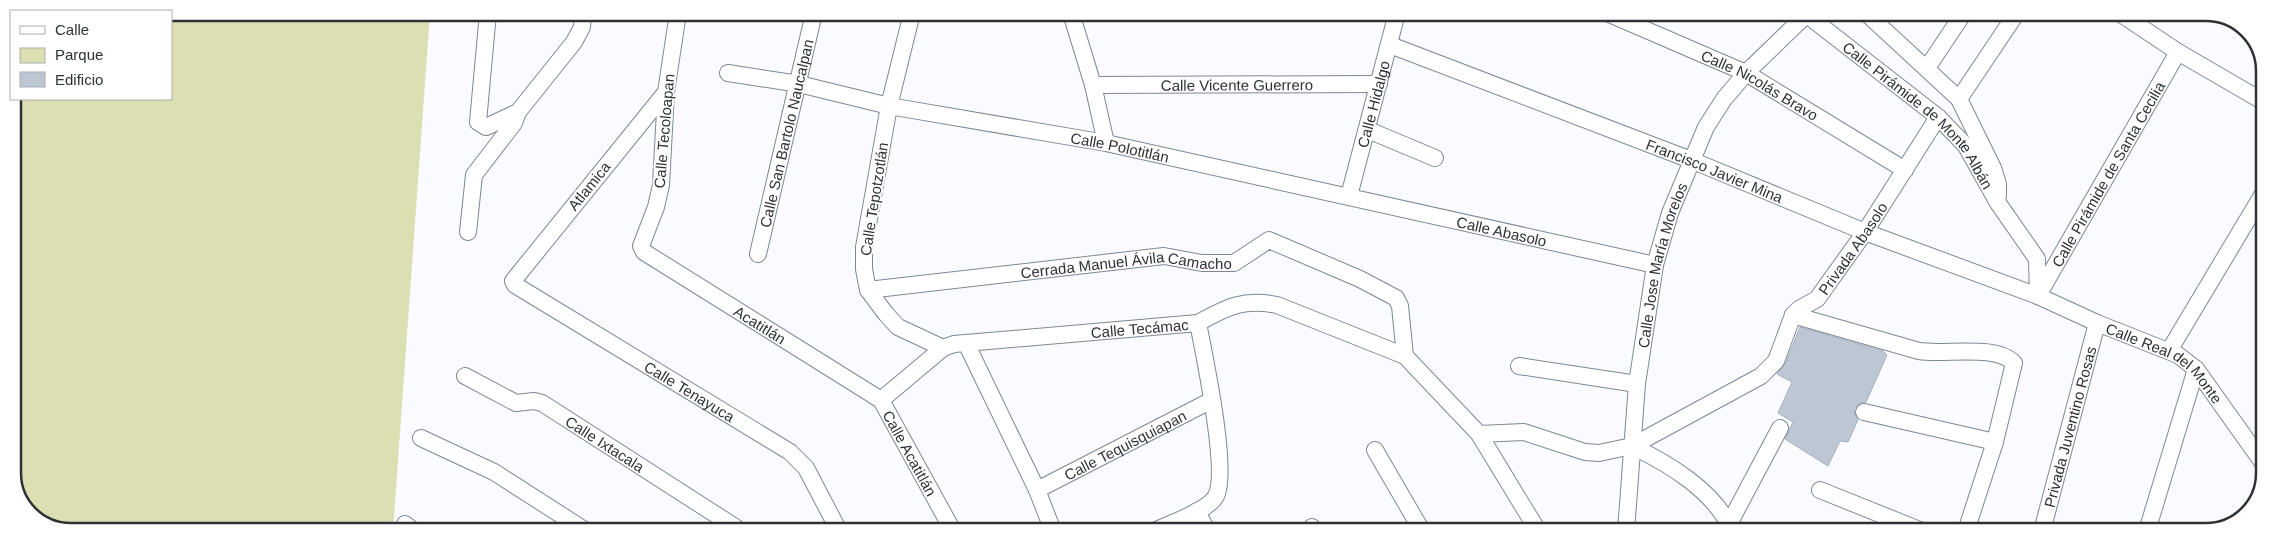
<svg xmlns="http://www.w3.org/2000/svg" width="2277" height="544" font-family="Arial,sans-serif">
  <rect width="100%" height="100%" fill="#f9fbfe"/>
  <!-- green -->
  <path fill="#dbdfb1" d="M171,13H430L393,530H60L27,512L13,480V99H171Z"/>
  <!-- building -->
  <path fill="#bdc7d4" stroke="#a6b0bd" d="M1800,327L1883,351L1887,355L1866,402L1861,403L1854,409L1855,415L1858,420L1848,442L1840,441L1828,466L1785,439L1793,422L1778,413L1792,382L1777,374L1785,364Z"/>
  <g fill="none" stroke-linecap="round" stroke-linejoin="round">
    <defs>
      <g id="minor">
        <path d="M488,13L478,122L486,127L518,112L574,42L582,27L583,13"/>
        <path id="s1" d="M678,13L666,92L661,185L656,207L641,246L644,252L881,400L953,531"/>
        <path d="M912,13L889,106L864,247V269L868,290L886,314L898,327L943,348"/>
        <path d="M1071,13L1093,85L1106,143"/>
        <path id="s2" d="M1607,13L1746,73L1905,170"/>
        <path d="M1866,13L1959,99L1993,168L1998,184V196"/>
        <path d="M2121,14L2178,52L2264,102"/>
        <path id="s3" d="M1807,15L1938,117L1966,146L1998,203L2037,259L2038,296"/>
        <path id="s4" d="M1390,45L1691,160L1865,232L2038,296L2097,323L2178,355L2196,369L2263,463"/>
        <path d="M1927,68L1963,14"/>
        <path id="s5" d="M728,73L799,84L889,106L1106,143L1655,265"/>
        <path id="s6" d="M1093,85L1379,84"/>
        <path id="s7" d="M666,92L513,281L515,285L790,452L806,468L839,531"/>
        <path d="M1959,99L2016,14"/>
        <path d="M1368,130L1435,158"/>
        <path id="s8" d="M1349,196L1397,13"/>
        <path d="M468,232L474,175L514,123L518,112"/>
        <path id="s9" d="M758,254L814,13"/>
        <path id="s10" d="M868,290L1164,256L1202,263H1234L1269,240L1360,279L1396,298L1400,306L1405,356L1479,434L1538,531"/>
        <path id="s11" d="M2040,292L2178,52"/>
        <path d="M1793,315L1919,351C1946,355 1996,344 2014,363L1995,442L1966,531"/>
        <path d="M966,343L1037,490L1053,531"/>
        <path d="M2169,351L2264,192"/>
        <path d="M1519,366L1637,384"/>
        <path id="s12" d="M465,376L516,403L534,401L542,403L735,527L737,531"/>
        <path id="s13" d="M881,400L943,348L954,344L1198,323C1227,307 1244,298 1277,305L1405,356"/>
        <path d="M1864,412L1995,442"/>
        <path id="s14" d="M1479,434L1524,432L1585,452L1599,453L1632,446L1761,376L1776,361L1793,315L1799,309L1817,299L1865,232L1938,117"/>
        <path d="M421,438L494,472L586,531"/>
        <path d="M1632,446C1669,464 1715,491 1732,531"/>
        <path d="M1375,450L1422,531"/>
        <path id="s15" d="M1037,490L1212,400"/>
        <path d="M1820,490L1922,531"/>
        <path d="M1197,511L1207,531"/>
        <path d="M405,524L414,531"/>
        <path d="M1729,524L1780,428"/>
        <path d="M1312,527L1314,531"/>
        <path d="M1154,531C1169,524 1208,511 1216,496C1229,471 1204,354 1198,323"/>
        <path id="s16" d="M1626,531L1637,384L1655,265L1670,213L1706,127L1724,99L1746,73L1808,13"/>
        <path id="s17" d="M2042,531L2097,323"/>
        <path d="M2147,531L2196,369"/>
      </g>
    </defs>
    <!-- minor casing -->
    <use href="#minor" stroke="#7e8894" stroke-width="18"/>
    <!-- minor -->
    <use href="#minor" stroke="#fff" stroke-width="16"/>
  </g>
  <g text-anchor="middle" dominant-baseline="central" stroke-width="4" stroke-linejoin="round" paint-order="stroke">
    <!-- street labels -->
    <g font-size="15" fill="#2e3237" stroke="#fff">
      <text stroke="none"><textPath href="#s6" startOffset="144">Calle Vicente Guerrero</textPath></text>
      <text stroke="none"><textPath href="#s2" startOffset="169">Calle Nicolás Bravo</textPath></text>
      <text stroke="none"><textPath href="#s8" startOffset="95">Calle Hidalgo</textPath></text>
      <text stroke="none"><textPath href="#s3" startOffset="151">Calle Pirámide de Monte Albán</textPath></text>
      <text transform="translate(664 131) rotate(-85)">Calle Tecoloapan</text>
      <text stroke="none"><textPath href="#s9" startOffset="124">Calle San Bartolo Naucalpan</textPath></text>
      <text stroke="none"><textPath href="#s5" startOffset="399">Calle Polotitlán</textPath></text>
      <text stroke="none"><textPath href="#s4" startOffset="348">Francisco Javier Mina</textPath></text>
      <text stroke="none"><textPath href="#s11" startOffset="136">Calle Pirámide de Santa Cecilia</textPath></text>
      <text transform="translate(589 186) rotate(-51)">Atlamica</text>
      <text transform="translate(874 199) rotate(-81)">Calle Tepotzotlán</text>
      <text stroke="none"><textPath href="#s5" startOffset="790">Calle Abasolo</textPath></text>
      <text stroke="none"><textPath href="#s14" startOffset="465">Privada Abasolo</textPath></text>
      <text stroke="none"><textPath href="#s16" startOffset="269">Calle Jose María Morelos</textPath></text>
      <text stroke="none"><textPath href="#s10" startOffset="260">Cerrada Manuel Ávila Camacho</textPath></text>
      <text stroke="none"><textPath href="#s1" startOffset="381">Acatitlán</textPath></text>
      <text stroke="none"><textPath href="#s13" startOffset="279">Calle Tecámac</textPath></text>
      <text stroke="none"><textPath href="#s4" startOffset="840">Calle Real del Monte</textPath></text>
      <text stroke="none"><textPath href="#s7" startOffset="452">Calle Tenayuca</textPath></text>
      <text stroke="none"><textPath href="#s17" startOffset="108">Privada Juventino Rosas</textPath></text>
      <text stroke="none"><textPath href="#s12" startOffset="159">Calle Ixtacala</textPath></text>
      <text stroke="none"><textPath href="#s15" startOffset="99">Calle Tequisquiapan</textPath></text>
      <text stroke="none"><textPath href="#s1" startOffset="584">Calle Acatitlán</textPath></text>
    </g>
  </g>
  <!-- crop -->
  <path d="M0 0H2277V544H0ZM71 21H2206A50 50 0 0 1 2256 71V473A50 50 0 0 1 2206 523H71A50 50 0 0 1 21 473V71A50 50 0 0 1 71 21Z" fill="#fff" fill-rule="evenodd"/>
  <path fill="none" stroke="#2e3237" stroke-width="2.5" d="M71 21H2206A50 50 0 0 1 2256 71V473A50 50 0 0 1 2206 523H71A50 50 0 0 1 21 473V71A50 50 0 0 1 71 21Z"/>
  <!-- legend -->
  <rect x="10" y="10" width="162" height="90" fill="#ffffff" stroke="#abadaf"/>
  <rect x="20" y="26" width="25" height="8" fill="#ffffff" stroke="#abadaf"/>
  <text x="55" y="35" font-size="15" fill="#2e3237">Calle</text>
  <rect x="20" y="48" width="25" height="15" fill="#dbdfb1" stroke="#abadaf"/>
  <text x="55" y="60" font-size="15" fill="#2e3237">Parque</text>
  <rect x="20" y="72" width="25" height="15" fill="#bdc7d4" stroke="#abadaf"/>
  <text x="55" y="85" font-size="15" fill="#2e3237">Edificio</text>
</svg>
